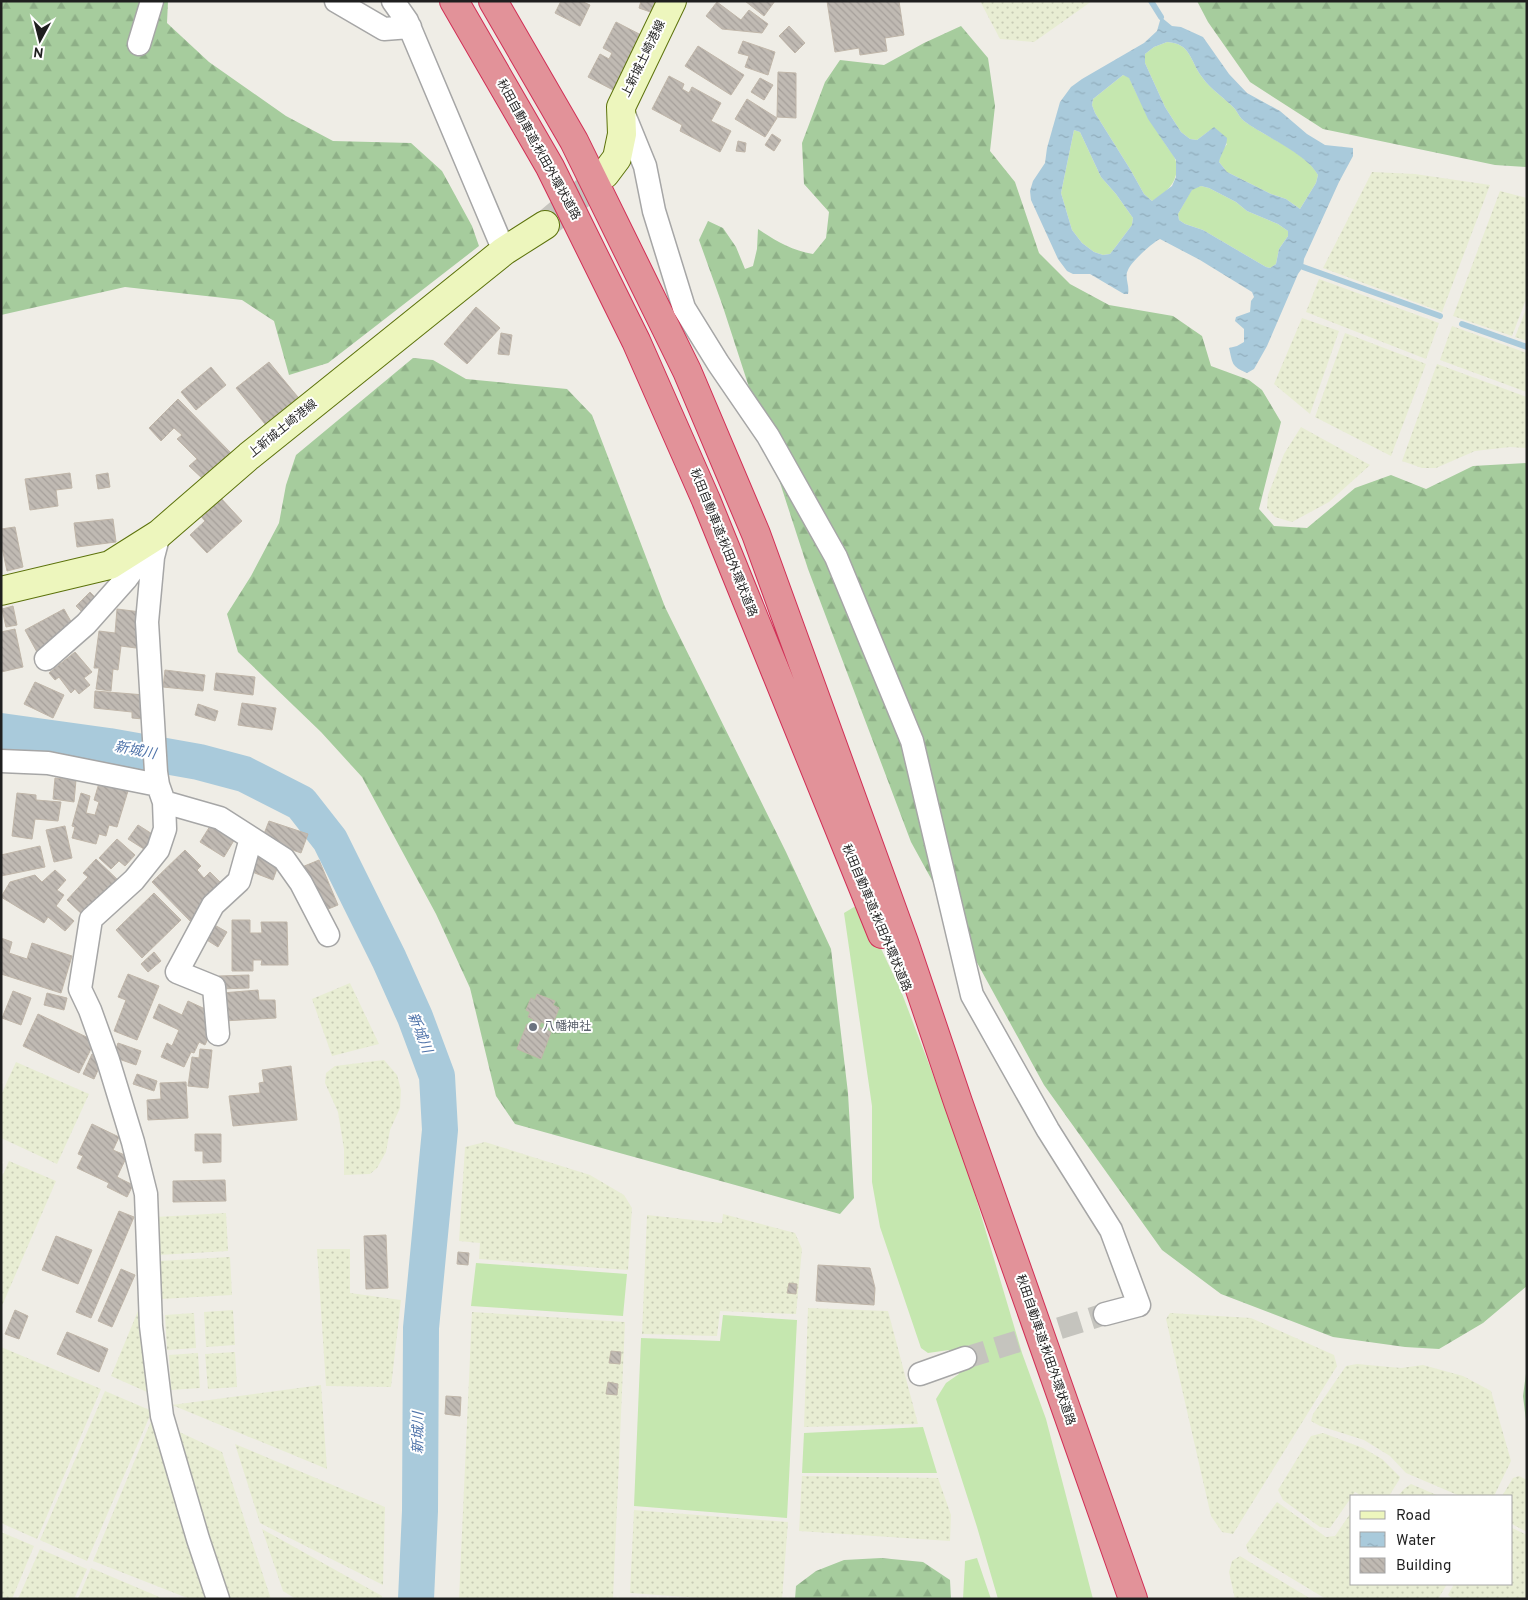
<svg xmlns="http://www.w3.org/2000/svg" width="1528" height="1600" font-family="Overpass,'Noto Sans JP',sans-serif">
  <defs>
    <pattern id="farmland-dots" width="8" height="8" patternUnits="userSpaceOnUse" patternTransform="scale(1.25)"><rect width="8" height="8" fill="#e8edd3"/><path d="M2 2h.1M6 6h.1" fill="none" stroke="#c7cbb5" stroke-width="1.8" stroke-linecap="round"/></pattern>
    <pattern id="forest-firs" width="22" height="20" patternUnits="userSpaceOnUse" patternTransform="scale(1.25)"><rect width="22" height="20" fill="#a6cc9d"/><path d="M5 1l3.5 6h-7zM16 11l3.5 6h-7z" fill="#8eaf87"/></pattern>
    <pattern id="water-ripples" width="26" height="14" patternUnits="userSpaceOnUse" patternTransform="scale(1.25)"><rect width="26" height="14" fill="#a9cadb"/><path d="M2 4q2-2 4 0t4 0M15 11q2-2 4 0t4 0" fill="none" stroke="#91adbc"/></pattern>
    <pattern id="building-back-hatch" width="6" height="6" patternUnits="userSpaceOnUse" patternTransform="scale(1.25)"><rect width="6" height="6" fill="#c0bab3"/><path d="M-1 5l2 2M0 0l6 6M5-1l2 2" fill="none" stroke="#a59f9a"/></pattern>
  </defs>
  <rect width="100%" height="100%" fill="#efede6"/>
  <!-- farmland -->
  <path fill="url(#farmland-dots)" d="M980,1H1092L1034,42L1000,39Z
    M1372,172L1415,174L1490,185L1442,312L1323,268Z
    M1500,191L1527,198V297L1512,336L1453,316Z
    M1319,279L1439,323L1426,359L1306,312Z
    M1527,307V341L1515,337Z
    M1302,318L1339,331L1310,414L1274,384Z
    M1452,326L1527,353V392L1440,360Z
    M1345,333L1426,364L1391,456L1315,417Z
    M1437,364L1527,397V448L1510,447L1475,451L1436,468H1422L1402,461Z
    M1301,427L1370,465L1329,502L1292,522L1275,517L1267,508L1268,495L1284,454Z
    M350,983L379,1044L332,1056L312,999Z
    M384,1060L397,1075L401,1090L400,1108L390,1130L386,1152L377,1168L370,1174L344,1175V1149L338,1112L325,1083L326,1073L335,1066Z
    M16,1062L89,1094L57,1164L1,1138V1095Z
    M485,1142L590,1175L624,1195L632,1208L628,1270L479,1259L480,1243L459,1241L465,1147Z
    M9,1161L56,1181L1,1308V1179Z
    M226,1213L228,1251L158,1255L155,1217Z
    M723,1214L795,1233L802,1249L796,1314L720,1311L717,1336L642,1334L647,1215L722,1223Z
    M317,1249H350V1293L401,1300L391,1387L326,1386Z
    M230,1257L232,1295L161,1299L159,1261Z
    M143,1299L147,1392L111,1376Z
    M808,1308L888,1311L918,1424L804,1427Z
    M233,1310L235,1345L206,1347L204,1312Z
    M472,1312L625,1322L613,1599H459Z
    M194,1313L196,1348L167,1350L165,1315Z
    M1170,1313L1251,1318L1334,1355L1337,1366L1233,1534L1222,1532L1211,1516L1166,1319Z
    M1,1347L101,1389L37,1539L1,1523Z
    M235,1352L237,1387L208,1389L205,1354Z
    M198,1353L200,1388L171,1390L169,1355Z
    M1357,1364L1401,1368L1423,1365L1463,1376L1491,1391L1511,1461L1494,1496H1460L1406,1473L1390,1456L1364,1440L1320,1426L1311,1421L1313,1414L1346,1366Z
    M321,1385L327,1469L172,1405Z
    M105,1391L152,1411L87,1561L40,1540Z
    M154,1414L206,1599H190L93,1561Z
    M173,1429L222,1452L271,1599H226Z
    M1323,1433L1363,1448L1382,1459L1400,1477L1399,1480L1389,1496H1362L1355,1492L1330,1528L1320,1527L1283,1500L1278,1490L1311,1436Z
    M235,1444L385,1507L383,1585L260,1523Z
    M802,1476L938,1478L951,1515L950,1541L799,1531Z
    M1519,1476L1527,1480V1532L1512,1524V1496H1502L1513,1478Z
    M1411,1484L1439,1496H1398L1404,1489Z
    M1277,1502L1326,1537L1335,1536L1352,1511V1584H1447L1438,1599H1326L1248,1552L1246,1545Z
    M634,1510L788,1522L782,1599H714L630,1593Z
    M1512,1528L1527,1535V1599H1453L1448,1595L1454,1584H1512Z
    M262,1529L382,1596V1599H296L283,1591Z
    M1,1532L34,1546L12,1599H1Z
    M40,1549L87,1569L74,1599H18Z
    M1240,1556L1311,1599H1235L1229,1572L1232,1561Z
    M91,1568L164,1599H78Z"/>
  <!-- grass -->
  <path fill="#c5e7af" d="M1167,42C1191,43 1190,61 1202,77C1211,90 1225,98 1235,109C1238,113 1240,118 1244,121C1264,136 1307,153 1318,175L1316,183L1300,209L1286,199L1271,194L1227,172L1219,162L1220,154L1227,144L1209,131L1197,140L1190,139L1181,132L1165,107L1145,63V54L1154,47Z
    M1123,75L1129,77C1139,101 1152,124 1166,145C1169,150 1175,156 1176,162C1180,180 1167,193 1152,201L1144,194L1130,169L1095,113L1092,105L1093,99Z
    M1074,130L1080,132L1101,177L1116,194L1133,218L1132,225L1117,245L1110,254L1103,255L1094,252L1082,243L1072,230L1061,193Z
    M1201,186L1209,188L1236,202L1247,211L1278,224L1288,231V236L1279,249L1276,264L1270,268L1266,267L1203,230L1185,224L1179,220L1178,214L1192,189Z
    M854,907L862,908L901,991L961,1148L1022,1353L1046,1419L1093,1599H998L977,1527L936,1399L946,1383L959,1374L949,1350L928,1353L921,1348L880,1227L872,1182V1106L844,913Z
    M476,1263L627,1274L623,1316L471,1306Z
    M723,1315L797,1320L787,1518L634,1506L641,1338L720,1341Z
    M923,1427L937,1473H802L804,1433Z
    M977,1558L991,1599H963L965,1561Z"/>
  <!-- forest -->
  <path fill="url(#forest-firs)" d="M1,1H168L167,23L209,62L286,116L333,141L411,143L442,171L472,226L479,246L328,363L289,375L274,321L242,300L125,287L1,315Z
    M1197,1H1527V167L1495,165L1323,129L1250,82L1208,22Z
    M961,26L988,58L995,106L990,151L1015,182L1039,253L1070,284L1109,305L1173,316L1202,336L1211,366L1249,380L1262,390L1281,422L1259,509L1274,526L1307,528L1355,488L1391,475L1426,489L1473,466L1527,463V1286L1483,1323L1439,1349L1405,1347L1333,1337L1221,1294L1162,1250L1044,1085L911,842L808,569L723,307L699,240L708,221L723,228L736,247L745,269L753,266L757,249L758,229C776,241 791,250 813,254L826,238L829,212L804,184L802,143L825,82L840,60L884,65L924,43Z
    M413,358L433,360L466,379L567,389L592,415L665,607L786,852L831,949L848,1093L854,1198L840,1214L515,1124L496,1096L470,988L436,914L362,777L321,732L238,652L227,614L251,576L279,523L286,485L296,455Z
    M1527,1366V1429L1523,1396Z
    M881,1558L923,1562L950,1580L951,1599H795L796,1586L816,1571L844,1560Z"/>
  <!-- water -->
  <path fill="url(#water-ripples)" fill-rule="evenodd" d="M1161,17L1172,26L1181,27L1203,37L1229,74L1247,93L1280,111L1307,134L1325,145L1353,148V156L1339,182L1304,259L1303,267L1298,274L1267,346L1254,369L1247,373C1231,366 1233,364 1229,348L1237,346L1244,342V329L1235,321L1236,317L1250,312L1251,301L1254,297L1252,292L1200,260L1160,239C1152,243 1131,262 1128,270C1124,277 1130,286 1128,294H1124L1090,274H1073L1067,271L1058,259L1031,200L1030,191L1033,181L1045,163L1047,148L1060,102L1071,87L1082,79L1144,43L1157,31ZM1167,42C1191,43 1190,61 1202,77C1211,90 1225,98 1235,109C1238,113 1240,118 1244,121C1264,136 1307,154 1318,175L1316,183L1300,209L1286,199L1271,194L1227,172L1219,162C1221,153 1227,147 1227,138L1214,127L1197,140L1190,139L1181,132L1165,107L1145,63V54L1154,47ZM1123,75L1129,78L1148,119L1176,160V177L1172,186L1152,201L1144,194L1130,169L1095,113L1092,105L1093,99ZM1074,130L1080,132L1101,177L1116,194L1133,218L1132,225L1117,245L1110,254L1103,255L1094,252L1082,243L1072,230L1061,193ZM1201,186L1209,188L1236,202L1247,211L1278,224L1288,231V236L1279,249L1276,264L1270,268L1266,267L1203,230L1185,224L1179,220L1178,214L1192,190Z"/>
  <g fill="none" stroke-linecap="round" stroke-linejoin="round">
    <!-- stream -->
    <path stroke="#a9cadb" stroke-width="6" d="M1151,1L1161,17
      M1303,267L1440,316
      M1462,324L1527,347"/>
    <!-- river -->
    <path stroke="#a9cadb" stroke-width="36" d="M1,731L109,746L199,762L244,774L301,803L330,840L389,959L415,1017L437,1076L440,1130L421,1328L420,1511L416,1599"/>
  </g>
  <!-- building -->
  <path fill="url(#building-back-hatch)" stroke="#c0b6a9" d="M561,1H581L590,5L580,26L555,13Z
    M641,1H663L659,15L639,8Z
    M745,1H775L764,16Z
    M827,1H899L904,35L885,38L887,51L860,55L859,48L835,52Z
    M717,2L741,20L749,10L768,24L762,33L722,29L706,16Z
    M616,22L645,37L617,92L588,77L600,54L609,59L612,53L603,48Z
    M789,26L805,43L795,53L779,36Z
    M743,41L775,52L768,75L745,67L749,56L738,53Z
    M698,46L744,75L731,95L685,66Z
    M778,72L796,73V118L777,117Z
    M669,76L684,84L682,89L689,93L692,87L721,103L711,121L731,131L720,152L680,131L682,125L652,109Z
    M760,78L773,85L764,100L751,92Z
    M747,99L777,118L765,137L735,119Z
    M772,134L781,140L774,151L765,145Z
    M738,141L746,143L745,152L736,151Z
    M476,307L500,328L467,364L444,344Z
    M501,333L512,335L509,355L498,354Z
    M269,362L302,402L269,429L236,388Z
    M211,367L226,385L196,410L181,392Z
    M178,399L231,453L204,480L189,466L197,459L177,439L182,435L174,428L161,441L149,428Z
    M70,473L72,488L56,490L58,506L30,510L25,479Z
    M108,473L110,487L98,489L96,475Z
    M219,496L242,521L207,553L190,535L205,521L199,514Z
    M113,519L116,542L77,547L74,523Z
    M15,527L23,567L7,571L1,543V529Z
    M90,592L100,602L86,616L76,606Z
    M13,606L17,625L6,627L2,609Z
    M64,609L74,627L46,642L50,648L38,654L25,630Z
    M117,609L141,612L136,648L121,646L118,670L113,669L111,691L96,689L99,668H94L99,631L115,633Z
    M15,629L23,667L1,672V632Z
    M75,652L92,672L84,678L90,685L79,694L75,689L71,693L59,677L55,680L49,673Z
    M165,670L205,675L203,691L163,687Z
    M216,673L255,677L253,695L214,690Z
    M35,682L64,695L53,718L24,704Z
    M95,691L145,695L143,719L132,718V712L94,708Z
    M242,703L276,708L272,730L238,725Z
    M198,704L218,711L215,721L195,715Z
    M55,778L76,780L74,802L53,799Z
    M99,783L128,791L117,827L109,825L106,836L99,834L96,844L72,838L75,827L72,826L81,793L90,796L86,813L95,815L99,802L94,800Z
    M17,793L36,795V800L61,802L58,821L35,819L32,839L12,836Z
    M269,821L308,834L301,853L262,839Z
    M212,823L236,837L224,857L200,842Z
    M138,825L157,837L147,851L128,839Z
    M65,826L72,858L54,862L46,830Z
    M117,839L135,855L125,866L119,861L111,869L99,858Z
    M40,846L45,867L1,876V855Z
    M185,850L201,866L197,870L204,878L210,872L226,888L191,922L152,882Z
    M254,850L280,860L273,880L247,870Z
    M96,859L120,882L86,918L67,900L88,877L83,873Z
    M319,860L338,905L321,912L302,867Z
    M55,870L66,880L57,890L64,895L56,906L74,921L65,931L48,917L44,923L1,897L10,882L35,875L42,882Z
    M154,893L181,920L142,958L116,930Z
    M232,920H250V933H262L261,922H287L288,965H261L262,960H253V971H232Z
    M211,923L227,932L218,947L202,937Z
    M1,938L12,942L9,953L27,959L32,943L72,956L61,993L1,974Z
    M154,952L161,961L148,972L141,964Z
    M128,974L159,986L137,1040L114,1031L126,1000L118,997Z
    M249,975V988L219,989V976Z
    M258,990L259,1000H275L276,1018L223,1021L222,993Z
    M13,991L31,998L21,1025L2,1018Z
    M47,993L67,998L64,1010L44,1005Z
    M537,994L555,1001L553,1005L559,1008L554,1021L550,1019L548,1025L541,1022L539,1027L551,1032L541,1059L517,1049L527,1024L531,1026L533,1019L528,1017L530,1012L526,1010L531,998L535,1000Z
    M188,1001L205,1009L203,1012L213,1017L214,1025L205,1045L199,1042L194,1053L191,1052L184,1067L161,1057L167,1043L172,1046L179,1030L153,1018L159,1004L182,1015Z
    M38,1014L95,1041L79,1073L23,1046Z
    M118,1043L141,1051L136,1065L113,1057Z
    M200,1049L212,1050L208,1088L188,1086L192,1057L199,1058Z
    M92,1054L103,1059L94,1079L83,1074Z
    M291,1066L297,1120L233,1126L229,1096L260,1093L259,1083L264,1082L262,1070Z
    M137,1074L157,1081L154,1091L133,1084Z
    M186,1082L188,1118L148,1120L147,1100L161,1099L160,1083Z
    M92,1124L119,1137L113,1150L127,1156L117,1177L133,1185L127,1197L107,1187L109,1183L77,1168L83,1156L78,1154Z
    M195,1134H221V1162L203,1163V1151H195Z
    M225,1180L226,1201L173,1202V1181Z
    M119,1211L134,1217L91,1318L76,1312Z
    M386,1235L388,1288L366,1289L364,1236Z
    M56,1236L92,1250L78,1284L42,1270Z
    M458,1252L469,1253L468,1265L457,1264Z
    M818,1265L870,1268L875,1288L874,1305L816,1301Z
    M121,1269L135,1275L112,1327L98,1321Z
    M789,1283L797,1284L796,1294L787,1293Z
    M15,1310L28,1316L19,1339L5,1334Z
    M67,1332L108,1349L99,1372L57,1354Z
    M611,1351L621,1352L620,1364L609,1363Z
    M608,1382L618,1384L617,1395L606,1394Z
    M446,1396L461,1397L460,1416L445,1414Z"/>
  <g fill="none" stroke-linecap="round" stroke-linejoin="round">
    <!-- street-tunnel -->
    <path stroke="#c5c4be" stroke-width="22" stroke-dasharray="22 11" stroke-linecap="butt" d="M965,1358L1105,1314"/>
    <!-- secondary-tunnel -->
    <path stroke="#c5c4be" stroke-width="28" stroke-dasharray="28 14" stroke-linecap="butt" d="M545,225L605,174"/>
    <defs>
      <path id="street" d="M336,1L384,29L410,27
        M393,1L407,21L504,251
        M139,44L152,1
        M623,112L645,166L654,211L684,308L718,363L768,436L836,557L912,741L972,995L1048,1130L1111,1230L1139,1305L1105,1314
        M159,534L153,557L147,622L156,772L158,785L164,802L165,829L158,850L134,880L91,919L80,989L90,1010L108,1060L133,1142L146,1194L151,1326L162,1416L198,1539L218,1599
        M46,659L86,624L126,579L155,539
        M1,761L48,763L158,785
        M164,802L220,818L284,859L301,883L328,935
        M218,1034L214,987L177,972L213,905L239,881L251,838
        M920,1374L965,1358"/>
      <path id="secondary" d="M605,174L617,158L622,134L621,107L672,1
        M1,591L110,565L159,534L249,456L504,251L545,225"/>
      <path id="highway" d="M454,1L550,167L636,341L706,500L882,934
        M493,1L574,141L687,371L756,534L904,942L958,1102L1133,1599"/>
    </defs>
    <!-- street casing -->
    <use href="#street" stroke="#a6a6a6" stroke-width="25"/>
    <!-- secondary casing -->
    <use href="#secondary" stroke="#5c720b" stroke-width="30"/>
    <!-- highway casing -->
    <use href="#highway" stroke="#d12f56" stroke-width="30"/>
    <!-- street -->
    <use href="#street" stroke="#fff" stroke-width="22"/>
    <!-- secondary -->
    <use href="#secondary" stroke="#edf6bd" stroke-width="28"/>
    <!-- highway -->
    <use href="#highway" stroke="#e29299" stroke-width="28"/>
  </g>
  <!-- markers -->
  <circle fill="#6b7280" stroke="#fff" stroke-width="2" cx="533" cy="1027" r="5"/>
  <g text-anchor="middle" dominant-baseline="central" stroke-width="4" stroke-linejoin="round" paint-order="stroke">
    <!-- street labels -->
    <g font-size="12" fill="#1f1f1f" stroke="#fff">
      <text transform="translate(644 59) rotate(-64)">上新城土崎港線</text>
      <text transform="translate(538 150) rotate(61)">秋田自動車道;秋田外環状道路</text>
      <text transform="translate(283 429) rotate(-39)">上新城土崎港線</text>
      <text transform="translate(723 543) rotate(68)">秋田自動車道;秋田外環状道路</text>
      <text transform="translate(876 918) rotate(67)">秋田自動車道;秋田外環状道路</text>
      <text transform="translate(1045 1350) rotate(71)">秋田自動車道;秋田外環状道路</text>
    </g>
    <!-- worship labels -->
    <g font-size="12" fill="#5b616d" stroke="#fff" text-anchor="start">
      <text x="543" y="1027">八幡神社</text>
    </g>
    <!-- water labels -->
    <g font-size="14" font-style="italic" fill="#5074aa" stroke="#fff">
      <text transform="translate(135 751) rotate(11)">新城川</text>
      <text transform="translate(419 1033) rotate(68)">新城川</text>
      <text transform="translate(419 1433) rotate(-89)">新城川</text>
    </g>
  </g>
  <!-- border -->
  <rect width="1528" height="1600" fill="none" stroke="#1f1f1f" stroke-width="5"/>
  <!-- legend -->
  <rect x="1350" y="1495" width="162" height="90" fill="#ffffff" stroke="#a5a5a5"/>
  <rect x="1360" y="1511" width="25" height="8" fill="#edf6bd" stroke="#a5a5a5"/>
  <text x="1396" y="1520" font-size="15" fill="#1f1f1f">Road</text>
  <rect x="1360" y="1532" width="25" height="15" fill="url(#water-ripples)" stroke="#a5a5a5"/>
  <text x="1396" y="1545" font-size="15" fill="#1f1f1f">Water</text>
  <rect x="1360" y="1558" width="25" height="15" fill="url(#building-back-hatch)" stroke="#a5a5a5"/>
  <text x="1396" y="1570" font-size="15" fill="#1f1f1f">Building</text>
  <!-- north arrow -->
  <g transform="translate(40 40) rotate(187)" stroke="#ffffff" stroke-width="4" paint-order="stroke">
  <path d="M0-4L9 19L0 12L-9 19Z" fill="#1f1f1f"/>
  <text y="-8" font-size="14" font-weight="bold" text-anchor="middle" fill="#1f1f1f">N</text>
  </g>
</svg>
